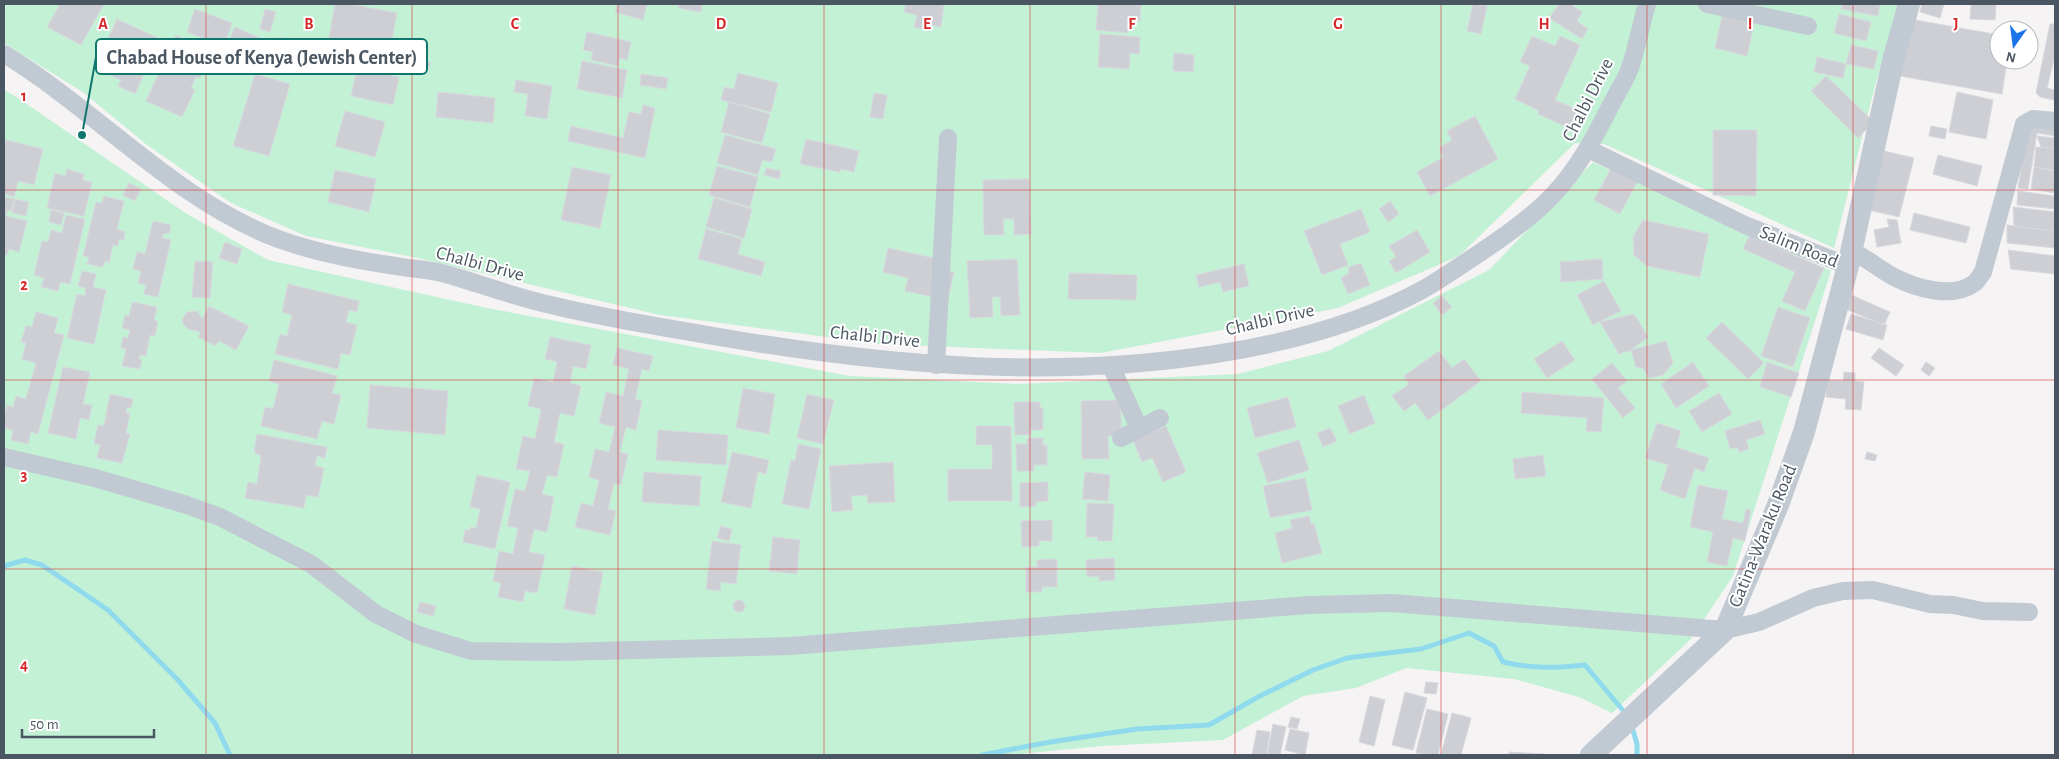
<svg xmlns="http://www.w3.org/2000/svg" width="2059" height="759" font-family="'Alegreya Sans',sans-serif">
  <rect width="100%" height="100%" fill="#f5f3f3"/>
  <!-- green -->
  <path fill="#c3f1d5" d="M4,4H1899L1875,86L1834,248L1604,144L1575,143L1459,256L1338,308L1101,353L879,344L660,315L418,258L306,236L231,203L147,145L84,93L4,43Z
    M4,90L15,96L187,214L268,260L487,308L850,376L1019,384L1238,374L1328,351L1489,270L1593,162L1831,271L1733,576L1690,640L1612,713L1579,697L1514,679L1406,668L1356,688L1303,696L1223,740L1102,746L1009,755H4Z"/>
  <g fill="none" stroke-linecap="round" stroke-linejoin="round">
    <!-- stream -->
    <path stroke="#90daee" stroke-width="5" d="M4,566L25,560L42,565L108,610L177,679L215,723L230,755
      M1632,727L1637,744V755
      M982,755L1050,742L1137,729L1209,725L1258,697L1313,670L1347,658L1421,649L1469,633L1494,646L1503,662C1532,669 1556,668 1585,665L1626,714"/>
  </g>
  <!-- building -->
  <path fill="#cdcfd5" stroke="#d7d9de" d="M60,4H104L81,45L47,27Z
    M335,4H349L397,13L389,56L328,44Z
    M618,4H647L643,20L615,12Z
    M679,4H702L701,12L678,8Z
    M906,4H944L941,27L932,25L931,30L914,27L917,15L904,12Z
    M1098,4H1141L1140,21L1129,20L1128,33L1096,30Z
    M1473,4L1487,6L1481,34L1467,31Z
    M1559,4H1570L1582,12L1577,21L1588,29L1582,39L1549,18Z
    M1843,4H1880L1878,16L1841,9Z
    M1922,4H1944L1940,18L1920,12Z
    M1971,4H1996L1995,20L1970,19Z
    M195,9L232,23L224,46L187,32Z
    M265,9L276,12L270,32L260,29Z
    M1723,12L1755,19L1747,56L1715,48Z
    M1839,14L1871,22L1866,41L1834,33Z
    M117,19L160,39L135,94L118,86L121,80L95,68Z
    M1910,19L1999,35V60H2007L2002,94L1900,76Z
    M2050,24H2055V56L2047,88L2055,90L2054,100L2040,97L2036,93Z
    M235,27L269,42L253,75L220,60Z
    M587,32L631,42L627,60L619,58L618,66L591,60L593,52L583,50Z
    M1100,34L1140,37L1139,54L1130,53L1129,69L1098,67Z
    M176,35L212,51L200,78L196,77L191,88L195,90L182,117L146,101Z
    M1532,36L1555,46L1560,36L1580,45L1555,100L1578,110L1569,128L1538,114L1539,111L1515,99L1530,66L1520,62Z
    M279,37L303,42L299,64L275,59Z
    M1851,45L1878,51L1874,69L1846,64Z
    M1174,53L1194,55L1193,72L1173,71Z
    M412,56L431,63L426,74L407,67Z
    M1817,57L1846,64L1843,78L1814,72Z
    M582,61L627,70L622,98L577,89Z
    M357,67L399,77L393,105L351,96Z
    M738,73L778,83L771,112L721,100L724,87L734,89Z
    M255,74L290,84L269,156L233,146Z
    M641,74L668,78L666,89L640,85Z
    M1826,76L1874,122L1858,138L1811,91Z
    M516,80L552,86L547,119L525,116L528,94L514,92Z
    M438,92L495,98L493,123L436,117Z
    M1957,92L1993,100L1986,139L1949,132Z
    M874,93L887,95L883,119L870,117Z
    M729,102L770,114L762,143L721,132Z
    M643,105L655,108L645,158L568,141L571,126L623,138L629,112L641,114Z
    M345,111L385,122L375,157L335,146Z
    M1475,116L1498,159L1430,196L1417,172L1444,157L1439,148L1452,140L1447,131Z
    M2028,124L2055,128V136L2037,133L2028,189L2018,188Z
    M1931,126L1947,129L1945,139L1929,136Z
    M1713,130H1757L1756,196L1713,195Z
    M725,135L776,149L772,162L762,160L758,175L717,163Z
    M2037,136L2055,138V149L2041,147Z
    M806,139L859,151L854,172L841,169L840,172L800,164Z
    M6,140L43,149L34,185L18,181L14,197L4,194V148Z
    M2036,147L2055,149V170L2034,167Z
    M1884,151L1914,158L1899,217L1869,210Z
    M1938,155L1982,166L1977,186L1933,174Z
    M717,166L758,177L750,207L709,195Z
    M1612,166L1638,180L1620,214L1594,200Z
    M572,167L611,175L600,228L561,220Z
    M2034,167L2055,171V193L2031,189Z
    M766,168L781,171L779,179L764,175Z
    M67,169L84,174L83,180L92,182L84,216L47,208L55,173L65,176Z
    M335,170L376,179L369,212L328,202Z
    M1029,179L1031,234L1014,235V219H1003L1004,235H984L983,180Z
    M129,183L141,189L135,201L123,195Z
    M2018,191L2055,196V209L2017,205Z
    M104,196L124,201L117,229L125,232L124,240L119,239L118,246L113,245L109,263L105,261L103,267L87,264L89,257L83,256L96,202L102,203Z
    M4,197L14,199L11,211L7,210L6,216L27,221L19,252L9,249L7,255H4Z
    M714,198L752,209L744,238L706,227Z
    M15,199L29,202L26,216L12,213Z
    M1390,201L1399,214L1388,222L1379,209Z
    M2013,207L2055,212V231L2014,226Z
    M1361,209L1370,232L1340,244L1348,265L1322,275L1304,231Z
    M51,210L64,213L61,225L49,222Z
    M1914,213L1970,227L1966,243L1910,230Z
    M66,215L85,219L70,284L60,282L58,291L41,287L44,278L34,275L42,241L48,242L51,230L62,233Z
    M1887,219L1897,220L1901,243L1877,247L1874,230L1889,227Z
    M1643,220L1709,234L1700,277L1647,266L1634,255L1633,237Z
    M153,221L171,225L169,234L164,233L162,238L171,240L158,297L144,294L146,285L138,283L141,271L133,269L137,252L145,254Z
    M2007,225L2055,231V248L2007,243Z
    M706,229L742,239L738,254L765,262L761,276L698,259Z
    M1417,230L1430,252L1396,273L1389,261L1396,257L1389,246Z
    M1749,236L1824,268L1805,311L1782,301L1795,272L1743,249Z
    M225,242L242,249L237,264L219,258Z
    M888,248L943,260L941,269L954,272L948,300L905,291L908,278L883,272Z
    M2008,250L2055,256V274L2011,269Z
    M1017,259L1020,315L1001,316L1000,297H992L993,317L970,318L967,261Z
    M1602,259L1603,279L1561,282L1560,262Z
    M195,261L213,262L210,298L192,297Z
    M1361,263L1370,285L1348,294L1341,278L1348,274L1349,267Z
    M1244,264L1249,286L1223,292L1220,282L1199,287L1196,275Z
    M82,271L96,274L93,287L106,290L94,344L67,338L77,294L85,296L86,288L78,286Z
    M1069,273L1137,275L1136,300L1068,299Z
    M1604,281L1621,311L1593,325L1577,295Z
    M288,284L359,301L357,312L349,310L346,322L357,325L350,355L341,353L338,369L275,354L280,334L287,336L292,315L282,312Z
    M1849,294L1890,312L1884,325L1843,308Z
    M1442,296L1452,307L1442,315L1433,303Z
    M132,302L157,307L154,320L158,321L155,336L150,335L146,356L140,355L139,359L142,360L140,369L122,366L126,349L121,348L123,337L128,338L130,330L122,328L125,315L129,316Z
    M209,306L249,326L236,350L219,341L216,346L198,337L201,332L188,329L184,325L182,320L187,312L197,311L202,319Z
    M1778,307L1810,318L1793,367L1761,356Z
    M36,312L58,318L54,333L64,335L38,434L31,432L28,444L11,440L13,430L4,428V419L7,405L13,407L16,396L26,399L36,363L22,359L26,343L21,342L26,326L32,327Z
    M1634,314L1648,337L1631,350L1619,354L1600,322Z
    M1851,314L1887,325L1883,340L1846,329Z
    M1722,322L1764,363L1748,379L1706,338Z
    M550,337L591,345L586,369L573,366L570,383L581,386L574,416L560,413L554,442L564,444L557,477L547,475L542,494L554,497L547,532L534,529L529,552L545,555L537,593L525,591L523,602L498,597L501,583L493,581L499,551L513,554L518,528L507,526L515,489L525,491L530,471L516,469L523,436L535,439L541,409L528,406L534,378L553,382L557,362L545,359Z
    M1562,341L1575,360L1547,378L1534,359Z
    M1666,341L1673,363L1663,375L1649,378L1643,368L1636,367L1631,350Z
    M617,348L653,356L649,371L642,369L635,399L642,401L636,430L626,427L620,452L628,454L621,485L614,483L608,509L616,511L610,535L575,527L581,503L593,506L599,480L589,477L595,449L609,452L615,427L599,423L606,392L623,396L629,369L613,365Z
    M1879,348L1904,365L1896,376L1871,358Z
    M1439,351L1452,368L1464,359L1481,381L1428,420L1415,403L1404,411L1392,396L1409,384L1404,376Z
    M274,360L337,376L332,393L341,395L334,424L322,421L317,439L261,426L265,407L273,409L279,384L269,381Z
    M1693,362L1709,386L1676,408L1661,384Z
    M1767,362L1799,373L1791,397L1760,387Z
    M1926,362L1935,368L1929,376L1921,370Z
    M1612,363L1627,381L1618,388L1635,408L1623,418L1592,379Z
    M63,367L90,372L83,404L92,405L89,420L80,418L76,439L48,433Z
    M1844,372L1855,373V381L1864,382L1861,410L1845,409L1846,399L1826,397L1827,380L1843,381Z
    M370,385L448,391L445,435L367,428Z
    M743,388L775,394L769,434L736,428Z
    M1522,392L1604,398L1601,432L1586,431L1587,418L1521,413Z
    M1719,393L1732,414L1702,432L1689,411Z
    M110,394L133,399L131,408L127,407L126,413H130L126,433L130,434L122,463L97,458L100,445L94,444L98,425L104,426Z
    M807,394L834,400L823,444L797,438Z
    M1364,395L1375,423L1350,434L1338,406Z
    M1288,397L1296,427L1255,438L1247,408Z
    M1121,400V436H1108L1109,459H1082L1081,401Z
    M1014,402H1040V408H1043V430H1031V435H1015Z
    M1760,420L1765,434L1746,440L1749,449L1739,452L1737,447L1730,449L1725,431Z
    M1657,423L1681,431L1676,447L1709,458L1704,472L1695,468L1685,499L1660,490L1668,465L1645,458Z
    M976,426H1011L1012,501H948V469H992V445H976Z
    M1166,426L1186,472L1163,482L1152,458L1142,462L1133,440Z
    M1330,428L1337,441L1323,447L1317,433Z
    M658,430L728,435L726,465L656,460Z
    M257,434L327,447L325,458L317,456L315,466L324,468L318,497L306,495L304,508L245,498L248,482L257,484L261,456L254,452Z
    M1027,438H1043V445H1047V465H1034V471H1017L1016,444H1027Z
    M1299,440L1309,470L1268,483L1257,453Z
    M798,444L821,449L809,509L782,504L791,460L795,461Z
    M732,452L769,460L766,474L758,472L751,508L721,502Z
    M1867,452L1877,455L1875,461L1865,459Z
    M1543,455L1546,476L1515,479L1513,459Z
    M893,462L895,502L868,503L867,495L851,496L853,510L832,512L829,466Z
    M644,472L701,476L699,506L642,502Z
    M1085,472L1110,475L1108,501L1082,499Z
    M477,475L510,482L495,549L463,542L465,530H470V527L476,528L480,509L470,507Z
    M1305,478L1312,510L1270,518L1263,486Z
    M1048,482V501L1036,502V506L1020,507V483Z
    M1698,485L1728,491L1722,519L1743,523L1746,509L1751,510L1745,541L1733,538L1727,566L1707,562L1713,532L1690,527Z
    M1087,503L1114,504L1112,541H1097L1098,537H1086Z
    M1309,516L1311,524L1314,523L1322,553L1282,563L1275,533L1292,528L1290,520Z
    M1052,520V541H1039V546L1022,547L1021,521Z
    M721,526L732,529L729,541L717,538Z
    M773,537L800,540L797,574L769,571Z
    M712,541L741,545L736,584L721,582L720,591L706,589Z
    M1114,558L1115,580L1099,581V576L1087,577L1086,560Z
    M1057,559V587H1042V592H1026V567H1037V560Z
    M572,566L603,572L595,615L564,609Z
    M733 606a6 6 0 1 1 12 0a6 6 0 1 1-12 0Z
    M420,602L436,606L433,616L417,612Z
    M1426,682L1438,683L1436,694L1424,693Z
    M1405,692L1427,698L1413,750L1392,745Z
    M1370,696L1385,700L1374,746L1359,742Z
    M1427,709L1448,714L1438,755L1416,753Z
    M1452,713L1471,718L1461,755H1441Z
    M1291,717L1300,719L1297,729L1288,727Z
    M1273,724L1286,727L1280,755H1267Z
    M1290,729L1309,733L1305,755L1285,750Z
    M1257,730L1270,732L1266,755H1252Z
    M1509,752L1544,754L1543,755H1509Z"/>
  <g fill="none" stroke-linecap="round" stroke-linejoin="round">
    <!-- minor -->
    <path stroke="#c1cad2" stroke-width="18" d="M1707,4L1808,26
      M4,54C96,110 168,193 268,235C307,251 354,260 396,266C411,269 427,269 442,273C479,283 514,297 551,305C612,320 675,329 737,340C896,366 1055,379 1216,354C1286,343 1359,324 1422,290C1441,279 1460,266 1478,254C1504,237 1530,219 1552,196C1578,169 1596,135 1613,101C1619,90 1626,79 1630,68C1637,47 1641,25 1647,4
      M1588,149L1745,225L1848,266
      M1851,251C1867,258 1879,269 1894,277C1915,288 1952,299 1973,284C1977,282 1980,276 1983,272L2024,124L2033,119L2055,121
      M936,365L948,138
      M1111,366L1139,428
      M1121,438L1160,418
      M4,457L95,478L187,505L220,517L311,564L376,614L416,634L471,651L560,652L790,646L1309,605L1392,603L1725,630L1759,622L1813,598L1843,591L1873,590L1930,604L1953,605L1983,611L2029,612"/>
    <!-- tertiary -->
    <path stroke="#c1cad2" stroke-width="22" d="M1591,755L1725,630L1745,583L1778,505L1804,432L1848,266L1893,61L1909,4"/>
  </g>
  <!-- grid -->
  <path fill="none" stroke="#d62828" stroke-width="1" stroke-opacity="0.55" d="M206,4V755M412,4V755M618,4V755M824,4V755M1030,4V755M1235,4V755M1441,4V755M1647,4V755M1853,4V755M4,190H2055M4,380H2055M4,569H2055"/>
  <g text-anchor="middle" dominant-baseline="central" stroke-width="4" stroke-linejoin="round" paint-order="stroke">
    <!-- street labels -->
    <g font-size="19" fill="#4a5661" stroke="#fff">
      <text transform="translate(1588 100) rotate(-63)">Chalbi Drive</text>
      <text transform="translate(1799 247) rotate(22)">Salim Road</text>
      <text transform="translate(480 264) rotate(15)">Chalbi Drive</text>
      <text transform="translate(1270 320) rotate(-13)">Chalbi Drive</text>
      <text transform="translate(875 337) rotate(6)">Chalbi Drive</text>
      <text transform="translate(1763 536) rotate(-68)">Gatina-Waraku Road</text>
    </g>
  </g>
  <g font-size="16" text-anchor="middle" font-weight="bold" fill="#d62828" stroke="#fff" stroke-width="4" stroke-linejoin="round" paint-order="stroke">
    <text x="103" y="29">A</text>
    <text x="309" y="29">B</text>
    <text x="515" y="29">C</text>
    <text x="721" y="29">D</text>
    <text x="927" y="29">E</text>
    <text x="1132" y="29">F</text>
    <text x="1338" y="29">G</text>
    <text x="1544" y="29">H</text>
    <text x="1750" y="29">I</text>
    <text x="1956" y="29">J</text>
    <text x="24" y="101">1</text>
    <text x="24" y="290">2</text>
    <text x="24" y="480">3</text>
    <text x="24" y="670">4</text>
  </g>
  <!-- callouts -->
  <path fill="none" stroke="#0f766e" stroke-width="2" d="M82 135L96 57"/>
  <circle fill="#0f766e" stroke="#fff" stroke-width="2" cx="82" cy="135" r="5"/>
  <rect fill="#fff" stroke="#0f766e" stroke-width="2" x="96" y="39" width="331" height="35" rx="5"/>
  <g font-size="20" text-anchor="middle" font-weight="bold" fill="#4a5661">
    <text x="262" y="64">Chabad House of Kenya (Jewish Center)</text>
  </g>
  <!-- border -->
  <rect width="2059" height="759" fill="none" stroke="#4a5661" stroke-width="10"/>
  <!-- north arrow -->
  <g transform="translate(2014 45) rotate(194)"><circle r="24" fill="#ffffff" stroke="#b7bbc0"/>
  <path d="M0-4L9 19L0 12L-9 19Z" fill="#1a73e8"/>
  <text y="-8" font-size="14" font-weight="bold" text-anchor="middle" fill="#4a5661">N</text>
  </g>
  <!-- scale -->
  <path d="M22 729v8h132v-8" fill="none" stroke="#4a5661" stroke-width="2.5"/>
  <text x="30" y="729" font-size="15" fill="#4a5661" stroke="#ffffff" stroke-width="4" paint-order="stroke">50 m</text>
</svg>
